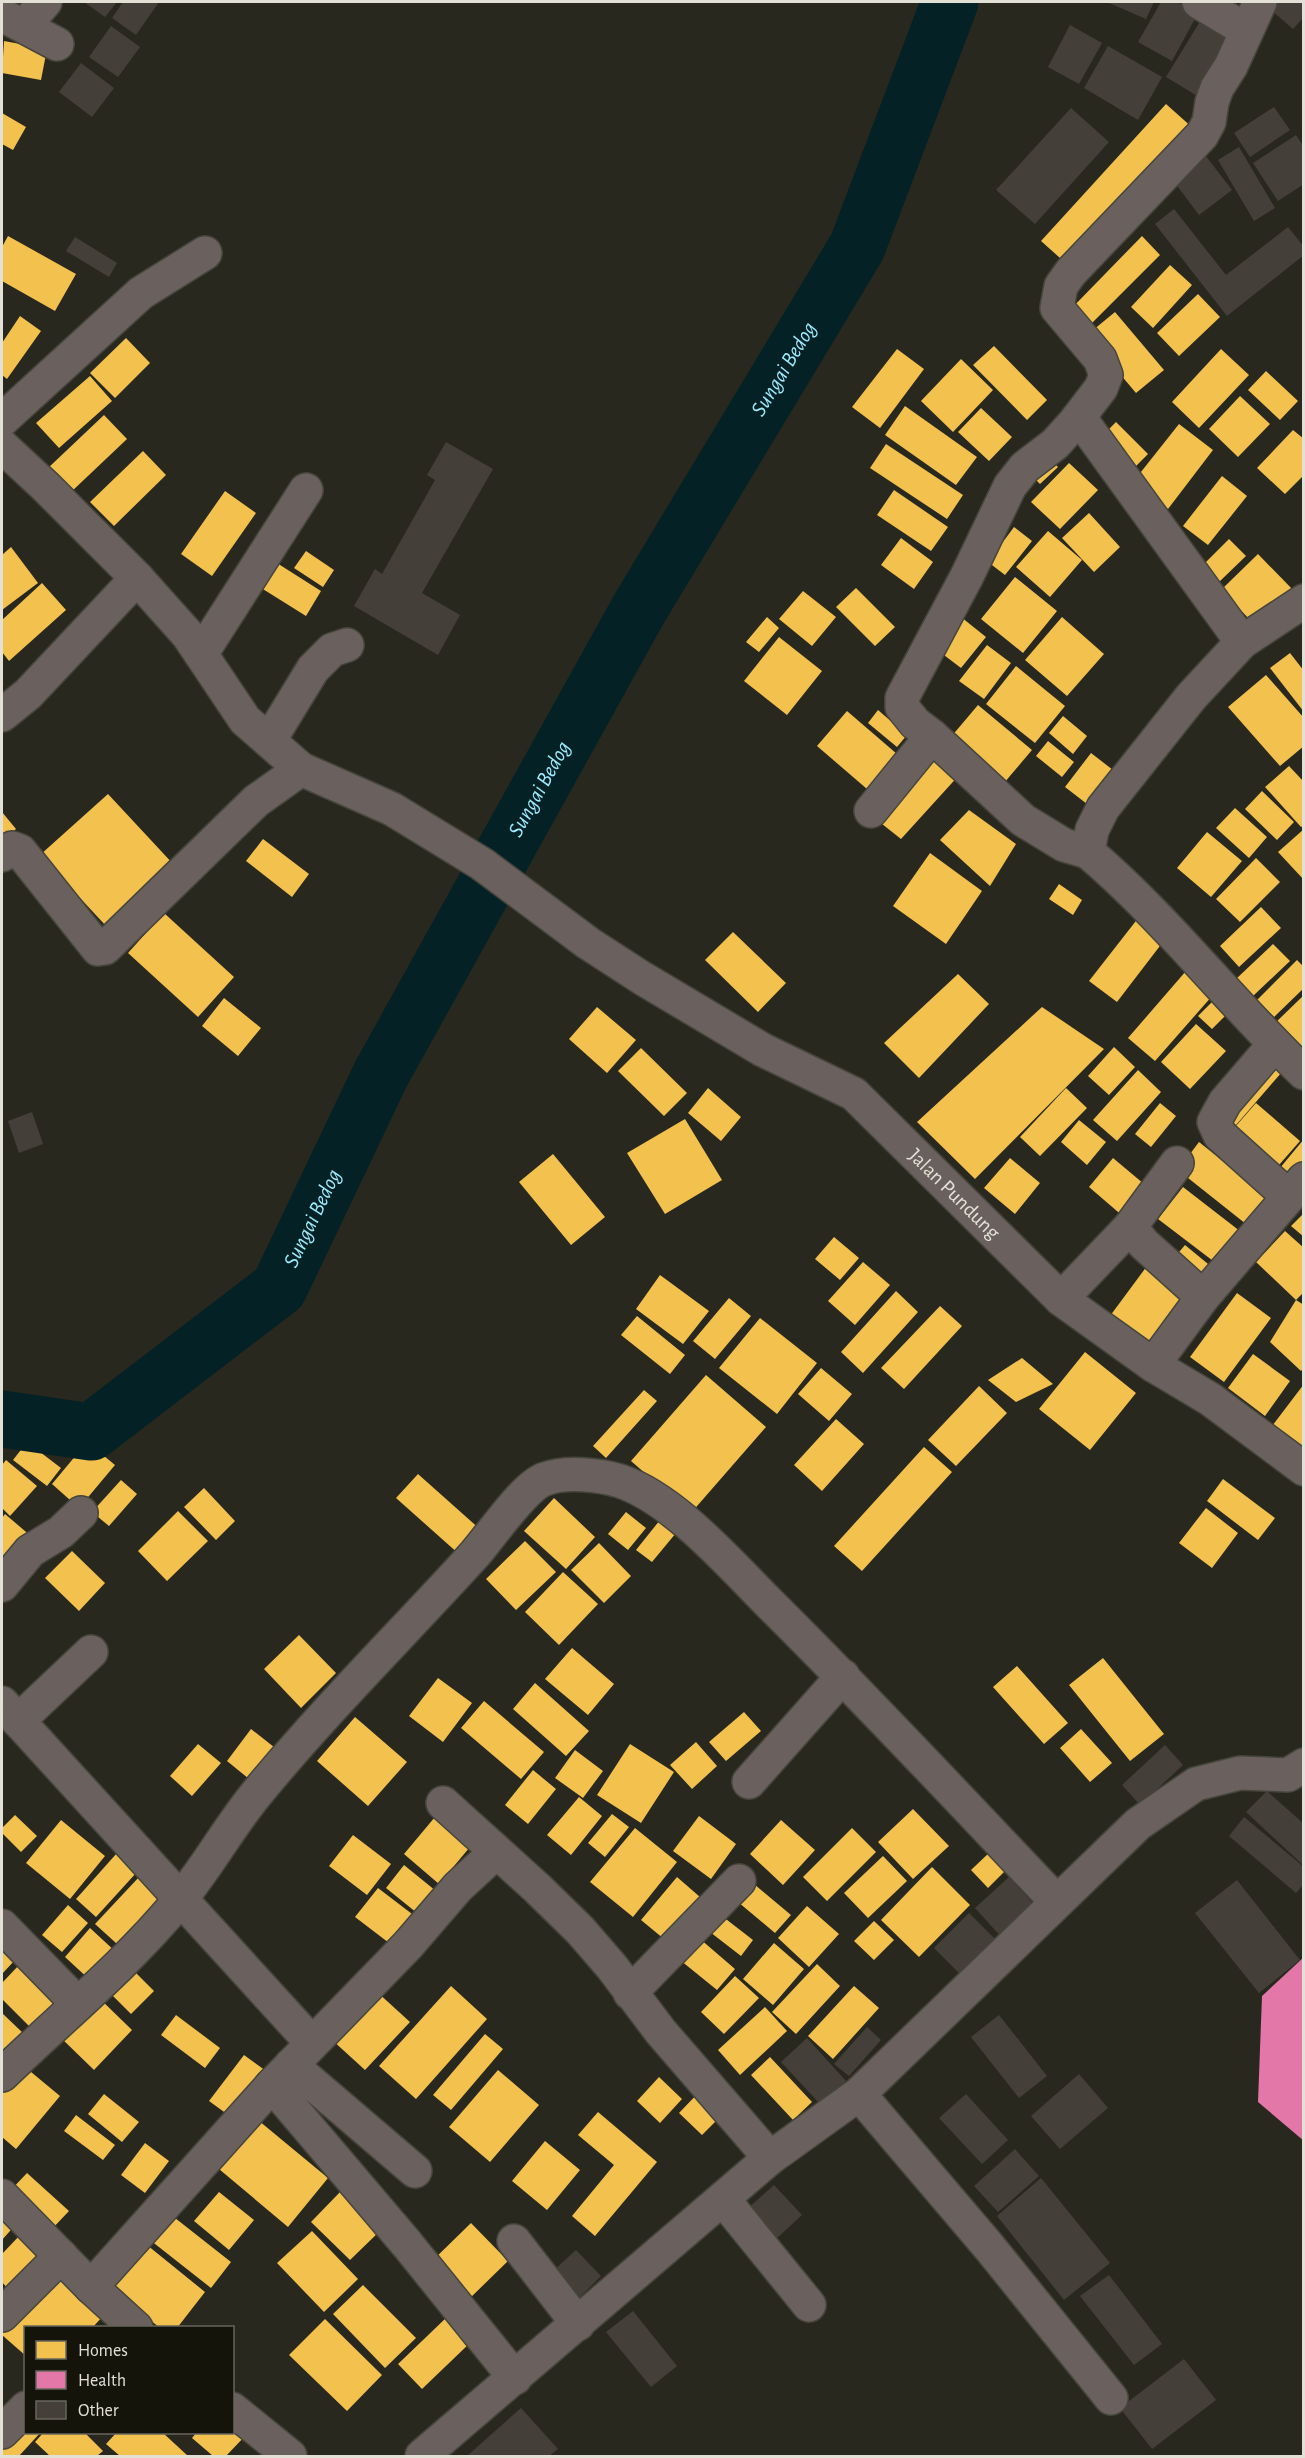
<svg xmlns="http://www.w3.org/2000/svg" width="1305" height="2458" font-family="'Alegreya Sans',sans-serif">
  <rect width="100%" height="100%" fill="#29281e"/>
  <!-- homes -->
  <path fill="#f2c14e" d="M4,41L47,49L41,80L2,73Z
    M1166,104L1194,129L1069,266L1041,241Z
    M2,113L26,127L13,150L2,144Z
    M8,236L76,274L55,311L2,281V247Z
    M1142,236L1160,255L1085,330L1067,313Z
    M1170,265L1192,285L1153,328L1131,307Z
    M1198,294L1220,317L1179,356L1157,333Z
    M1115,312L1164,370L1136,393L1087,335Z
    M20,316L41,331L7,379L2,375V343Z
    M126,338L150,363L115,398L90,373Z
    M994,346L1047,400L1027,420L973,365Z
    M897,349L924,369L880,428L852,407Z
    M1221,349L1249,375L1199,428L1172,402Z
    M961,359L993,390L953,432L921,401Z
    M1266,371L1298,401L1280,420L1248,390Z
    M90,376L112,401L59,448L36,423Z
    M1240,396L1270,424L1238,457L1209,429Z
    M905,406L977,457L956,485L885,435Z
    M981,408L1012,437L989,461L958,432Z
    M104,415L127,439L70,493L47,469Z
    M1116,422L1148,454L1133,469L1101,437Z
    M1179,424L1213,450L1168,509L1133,482Z
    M1293,430L1304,439V475L1285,494L1257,468Z
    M886,444L963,495L947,519L870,468Z
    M143,451L166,475L114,526L90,502Z
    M1047,456L1058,467L1040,484L1030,474Z
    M1069,463L1098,490L1060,529L1031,502Z
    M1222,476L1247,496L1208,545L1183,526Z
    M894,490L948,527L931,551L877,515Z
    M225,491L256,513L212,576L181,554Z
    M1089,513L1120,547L1094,572L1062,538Z
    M1014,527L1032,541L1005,575L988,562Z
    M1048,531L1082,560L1050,597L1016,567Z
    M901,538L933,562L914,589L881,565Z
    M1229,539L1246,556L1218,583L1202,566Z
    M11,547L38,583L2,610V555Z
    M306,551L334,570L323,587L294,568Z
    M1258,554L1295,592L1258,628L1221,590Z
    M269,558L321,591L306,616L253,583Z
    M1015,577L1057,611L1023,653L981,619Z
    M42,583L66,610L9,661L2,652V620Z
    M856,588L895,627L875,646L836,607Z
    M803,591L836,617L812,646L779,619Z
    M767,617L779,628L759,652L746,642Z
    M961,617L986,637L961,668L936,649Z
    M1062,617L1104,654L1067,696L1025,660Z
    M779,637L822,671L787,715L744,681Z
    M987,645L1011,663L984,699L959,681Z
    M1290,653L1304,671V712L1270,668Z
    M1016,666L1065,706L1035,743L986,704Z
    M1266,675L1304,718V746L1280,766L1228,707Z
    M978,705L1032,750L999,789L945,744Z
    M878,710L907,735L897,747L868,723Z
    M847,711L897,754L867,789L817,746Z
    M1063,716L1087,736L1073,754L1049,733Z
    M1048,741L1074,762L1062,777L1036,756Z
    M932,744L961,773L901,839L872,816Z
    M1091,753L1113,770L1087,804L1065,787Z
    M1289,766L1304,782V825L1301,827L1265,787Z
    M1262,791L1294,822L1277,840L1245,809Z
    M108,794L175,866L107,927L40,855Z
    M1235,808L1267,837L1249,858L1216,828Z
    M969,810L1016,844L990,886L940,840Z
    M2,812L16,829L2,841Z
    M1304,829V880L1278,852Z
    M1207,832L1242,861L1211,897L1177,868Z
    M263,839L309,874L292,897L246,861Z
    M930,853L982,891L946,944L893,906Z
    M1256,858L1280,882L1240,922L1216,899Z
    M1059,884L1082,900L1073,915L1049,899Z
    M1261,907L1281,928L1239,967L1220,946Z
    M164,913L234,977L198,1017L128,953Z
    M1139,917L1166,938L1117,1002L1089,981Z
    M733,932L786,983L758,1012L705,960Z
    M1273,944L1290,961L1253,996L1236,979Z
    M1297,960L1304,967V988L1274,1017L1257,1000Z
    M1186,971L1213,995L1155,1061L1128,1038Z
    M958,974L989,1004L919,1078L884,1043Z
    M1304,995V1049L1273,1025Z
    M1218,996L1231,1010L1212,1029L1198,1016Z
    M224,998L261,1028L238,1056L202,1026Z
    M597,1007L636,1040L607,1073L569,1039Z
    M1042,1007L1104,1049L975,1179L917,1122Z
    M1196,1024L1226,1051L1190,1089L1161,1062Z
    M1114,1047L1135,1067L1109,1095L1088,1076Z
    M641,1048L687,1093L664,1116L618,1071Z
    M1266,1058L1282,1072L1236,1125L1220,1112Z
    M1138,1070L1161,1092L1117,1141L1093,1120Z
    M708,1088L741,1117L721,1141L688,1113Z
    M1066,1088L1087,1108L1040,1156L1020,1137Z
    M1160,1103L1176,1116L1151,1147L1135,1134Z
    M1256,1103L1300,1141L1272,1173L1228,1135Z
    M685,1119L722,1180L665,1214L627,1153Z
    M1079,1120L1106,1142L1087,1165L1061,1142Z
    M1304,1139V1175L1275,1174Z
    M1199,1142L1273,1201L1251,1228L1178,1170Z
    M553,1154L605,1217L571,1245L519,1182Z
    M1010,1158L1040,1183L1015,1214L984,1188Z
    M1113,1158L1150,1189L1125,1218L1089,1187Z
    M1183,1187L1245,1235L1221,1267L1158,1219Z
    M1304,1213V1237L1291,1226Z
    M1285,1231L1304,1248V1292L1296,1300L1304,1305V1367L1301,1371L1270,1342L1296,1300L1256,1262Z
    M834,1237L859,1258L840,1280L815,1259Z
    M1185,1245L1219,1273L1203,1292L1169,1264Z
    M863,1262L890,1285L855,1325L828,1301Z
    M1147,1266L1192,1300L1156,1349L1110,1316Z
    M660,1275L709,1311L683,1344L636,1309Z
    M896,1291L918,1312L863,1373L841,1352Z
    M1237,1293L1271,1318L1224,1382L1190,1357Z
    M729,1298L751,1316L715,1359L693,1341Z
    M940,1306L962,1326L904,1389L881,1368Z
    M637,1316L685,1355L670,1374L621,1335Z
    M760,1318L817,1363L777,1414L719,1368Z
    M1085,1352L1136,1393L1090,1450L1039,1409Z
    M1253,1354L1290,1381L1265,1416L1228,1388Z
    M1022,1358L1053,1384L1016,1402L988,1380Z
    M821,1368L852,1394L829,1421L798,1394Z
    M706,1375L766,1427L691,1513L631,1461Z
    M1304,1384V1448L1269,1430Z
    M979,1386L1007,1413L956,1466L928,1440Z
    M644,1390L657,1401L606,1458L593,1446Z
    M836,1419L864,1444L822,1491L794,1465Z
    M27,1442L61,1468L47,1486L13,1460Z
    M87,1442L115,1465L79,1508L52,1484Z
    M924,1447L952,1472L862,1571L834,1546Z
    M6,1460L37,1486L10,1516L2,1508V1465Z
    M418,1474L482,1531L460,1555L396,1498Z
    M1223,1479L1275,1518L1258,1540L1207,1501Z
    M121,1480L137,1494L109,1526L92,1512Z
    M204,1488L235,1521L216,1540L184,1507Z
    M554,1498L595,1537L566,1569L524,1531Z
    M1206,1508L1238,1533L1212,1568L1179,1543Z
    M178,1511L208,1541L167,1581L138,1551Z
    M626,1512L646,1528L628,1550L608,1534Z
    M5,1514L32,1537L2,1567V1518Z
    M660,1520L676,1533L652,1562L636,1550Z
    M525,1541L556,1572L516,1610L486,1579Z
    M599,1543L631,1576L604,1603L571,1570Z
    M72,1551L105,1583L79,1611L45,1578Z
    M563,1572L598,1604L559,1645L525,1612Z
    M299,1635L336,1673L301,1708L264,1669Z
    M572,1648L614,1684L588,1715L545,1679Z
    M1103,1658L1164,1734L1130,1761L1069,1685Z
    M1017,1666L1068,1723L1044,1744L993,1687Z
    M438,1678L472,1703L443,1742L409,1716Z
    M535,1683L589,1731L566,1756L513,1709Z
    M484,1701L544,1752L521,1779L461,1728Z
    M744,1712L761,1731L726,1761L709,1742Z
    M355,1717L407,1762L368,1806L317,1761Z
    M251,1729L279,1751L254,1783L227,1761Z
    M1081,1729L1112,1763L1090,1782L1060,1748Z
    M696,1742L717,1766L692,1789L670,1765Z
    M198,1744L221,1763L192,1796L170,1776Z
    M630,1744L674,1772L641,1823L597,1795Z
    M575,1750L603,1771L583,1798L555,1778Z
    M533,1770L556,1789L528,1824L505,1805Z
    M579,1797L602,1816L571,1855L547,1835Z
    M913,1809L949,1846L913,1879L878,1842Z
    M440,1811L475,1841L439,1884L404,1854Z
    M612,1814L629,1827L605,1857L588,1843Z
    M15,1815L37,1836L21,1852L2,1833V1828Z
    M699,1816L736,1844L711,1879L673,1851Z
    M61,1820L105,1856L70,1899L26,1863Z
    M781,1820L815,1850L783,1885L750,1854Z
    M635,1828L677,1862L633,1917L590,1882Z
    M852,1828L876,1852L827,1901L803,1877Z
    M353,1835L391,1864L367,1895L329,1866Z
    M991,1851L1007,1869L988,1888L971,1870Z
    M117,1853L137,1872L96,1917L76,1899Z
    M883,1856L907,1881L868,1918L844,1893Z
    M404,1865L436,1891L417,1913L386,1888Z
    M932,1867L970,1905L919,1957L881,1920Z
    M140,1876L171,1905L127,1953L95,1924Z
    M677,1877L700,1897L664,1939L641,1920Z
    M754,1884L791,1915L775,1933L738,1902Z
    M378,1888L416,1917L393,1946L355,1917Z
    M68,1905L88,1923L62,1952L42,1935Z
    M807,1906L839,1934L809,1967L778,1938Z
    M722,1916L753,1940L741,1956L710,1932Z
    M874,1921L894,1940L874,1960L854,1941Z
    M90,1928L117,1953L91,1981L65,1957Z
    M699,1938L735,1969L717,1990L680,1960Z
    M774,1943L804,1969L773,2005L743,1979Z
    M2,1948L15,1960L2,1974Z
    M817,1964L840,1986L796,2034L772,2012Z
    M19,1965L58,2003L32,2029L2,1999V1983Z
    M131,1968L154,1991L131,2014L108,1991Z
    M735,1976L759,1998L724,2034L701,2012Z
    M451,1986L487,2019L416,2099L379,2066Z
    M854,1986L879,2008L833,2059L808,2036Z
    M376,1991L410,2022L365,2070L331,2039Z
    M97,1996L132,2030L94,2070L59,2036Z
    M765,2007L787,2031L740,2075L718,2050Z
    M2,2013L24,2034L2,2058Z
    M176,2015L220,2048L205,2068L161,2035Z
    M485,2034L503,2049L451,2110L433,2095Z
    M244,2055L266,2071L231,2117L209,2101Z
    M770,2057L812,2102L793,2120L751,2075Z
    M19,2062L60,2096L16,2149L2,2137V2082Z
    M498,2070L539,2105L490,2162L449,2127Z
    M659,2077L682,2099L660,2123L637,2101Z
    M703,2088L726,2111L702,2135L679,2113Z
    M104,2094L139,2122L122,2142L88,2114Z
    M598,2112L657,2162L595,2236L572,2216L614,2165L578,2135Z
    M76,2115L115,2145L103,2160L64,2131Z
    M253,2116L328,2178L288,2227L213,2164Z
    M545,2141L580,2170L547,2210L512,2181Z
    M145,2143L169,2161L145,2193L121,2175Z
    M27,2173L69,2211L51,2230L9,2192Z
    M341,2191L381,2230L350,2260L311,2222Z
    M219,2192L254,2220L229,2250L194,2221Z
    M2,2208L17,2223L2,2240Z
    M170,2214L231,2262L211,2288L150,2240Z
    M471,2223L508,2261L466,2302L429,2264Z
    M312,2231L358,2279L324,2312L277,2263Z
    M21,2234L43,2256L8,2289L2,2282V2254Z
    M147,2245L205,2292L177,2328H160L112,2289Z
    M52,2268L104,2315L92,2328H26V2356L2,2335V2325Z
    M363,2285L416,2338L385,2368L333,2314Z
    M447,2317L471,2342L422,2389L398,2364Z
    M325,2319L382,2375L347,2411L289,2355Z
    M26,2412V2432H41L19,2456H2V2438Z
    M232,2418L248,2433L226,2456H213L192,2438L197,2432H232Z
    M44,2432H84L103,2451L97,2456H50L35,2442Z
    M117,2432H162L188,2456H120L106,2444Z"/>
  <!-- health -->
  <path fill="#e377a8" d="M1304,1957V2141L1258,2102L1262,1996Z"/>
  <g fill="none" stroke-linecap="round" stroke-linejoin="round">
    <!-- river -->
    <path stroke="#042125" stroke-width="57" id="s1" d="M2,1419L91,1432L279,1288L381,1074L639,609L857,247L950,2"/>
  </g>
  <!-- building -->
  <path fill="#444039" d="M84,2H117L105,17Z
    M123,2H159L136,35L112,18Z
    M1107,2H1154L1146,19Z
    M1161,2H1177L1198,13L1172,61L1138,42Z
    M1278,2H1304V17L1293,29L1271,10Z
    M1204,15L1238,35L1199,97L1166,77Z
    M1070,25L1102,43L1079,84L1048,67Z
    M111,26L140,47L118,77L89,57Z
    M1108,46L1162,77L1138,120L1084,88Z
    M81,63L114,88L92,117L59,92Z
    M1274,107L1290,130L1250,157L1234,133Z
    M1071,108L1109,142L1035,224L996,190Z
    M1296,135L1304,147V184L1278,201L1253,163Z
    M1239,147L1275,208L1254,221L1218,160Z
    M1205,155L1232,190L1199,215L1172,179Z
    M1174,209L1226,275L1288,227L1304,247V255L1227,316L1155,224Z
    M75,237L117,263L109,277L66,251Z
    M446,442L493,469L422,593L460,615L438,655L354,606L375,569L382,574L435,480L427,475Z
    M32,1112L43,1144L19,1153L8,1121Z
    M1165,1745L1183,1765L1140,1805L1122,1785Z
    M1267,1791L1304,1824V1866L1246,1812Z
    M1244,1817L1304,1867V1884L1296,1893L1229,1836Z
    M1009,1877L1038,1909L1004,1940L975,1908Z
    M1237,1880L1300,1960L1259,1993L1195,1913Z
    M969,1913L1004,1948L969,1983L934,1948Z
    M999,2015L1047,2076L1019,2098L971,2037Z
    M867,2027L881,2040L849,2076L834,2064Z
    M807,2038L846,2081L821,2105L781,2062Z
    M1079,2074L1108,2108L1060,2149L1031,2116Z
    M966,2094L1008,2140L982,2164L939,2118Z
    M1015,2149L1039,2176L998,2212L974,2186Z
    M1041,2178L1110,2263L1064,2300L997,2216Z
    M774,2185L802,2215L776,2239L747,2209Z
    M576,2250L601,2276L579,2298L553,2271Z
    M1109,2275L1162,2344L1134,2365L1080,2296Z
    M633,2311L677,2366L651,2387L606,2332Z
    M1184,2359L1216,2400L1152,2449L1120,2408Z
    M521,2408L558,2449L549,2456H467Z"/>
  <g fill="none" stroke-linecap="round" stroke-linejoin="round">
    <defs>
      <g id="minor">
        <path d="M1199,2L1246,30"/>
        <path d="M2,15L57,44"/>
        <path d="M25,25L45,2"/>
        <path d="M1079,417L1242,642"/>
        <path d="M2,420L141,293L205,253"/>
        <path id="s2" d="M2,446L46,487L137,578L188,635L245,720L301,769L392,809L482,864L588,943L642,978L763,1050L854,1094L1061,1299L1153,1365L1210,1399L1304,1469"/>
        <path d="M1304,601L1242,642L1191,697L1103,808L1092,830L1088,852C1166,918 1230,1002 1304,1073"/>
        <path d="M201,654L306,490"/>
        <path d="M2,715L28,694L137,578"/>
        <path d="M269,741L313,669L332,650L347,645"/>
        <path d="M871,811L932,736"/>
        <path d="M1088,852L1064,845L1023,820L932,736L915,723L902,707V698L967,576L1010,486L1025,467L1055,444L1075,422L1101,388L1106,375L1100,359L1057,308L1061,286L1071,272L1202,135L1209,122L1212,102L1217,88L1231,66L1260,2"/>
        <path d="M2,855L12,848L20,851L98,949L105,948L256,801L301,769"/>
        <path d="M1274,1045L1225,1102L1214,1122L1220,1135L1288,1196"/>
        <path d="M1177,1163L1130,1227L1144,1244L1203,1297"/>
        <path d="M1061,1299L1130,1227"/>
        <path d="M1153,1365L1203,1297L1304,1179"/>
        <path d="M2,1585L30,1551L61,1532L81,1513"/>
        <path d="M2,1703L312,2043"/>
        <path d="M18,1721L91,1652"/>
        <path d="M749,1782L843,1676"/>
        <path d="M443,1803L537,1888L580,1930L612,1967L661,2032L770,2158"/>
        <path d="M2,1926L78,2004"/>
        <path d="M630,1993L739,1881"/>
        <path d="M291,2065L415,2171"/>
        <path d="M2,2075C61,2018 125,1966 178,1902C207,1868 228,1828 257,1793C325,1710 402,1634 474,1555C491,1536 524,1486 545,1479C566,1471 600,1475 620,1481C674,1499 730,1564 770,1604C867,1700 961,1801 1056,1901"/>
        <path d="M272,2085L407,2244L515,2378"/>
        <path d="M859,2094L990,2248L1111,2398"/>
        <path d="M2,2196L91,2287L136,2328"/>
        <path d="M723,2199L809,2305"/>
        <path d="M514,2241L578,2324"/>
        <path d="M91,2287L272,2085L408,1945L458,1887L496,1852"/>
        <path d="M2,2315L61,2256"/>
        <path d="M232,2409L290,2456"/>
        <path d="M2,2432L26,2408"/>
        <path d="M422,2456L770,2158L859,2094L1138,1824L1196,1784L1240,1773L1288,1775L1304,1765"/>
      </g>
    </defs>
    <!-- minor casing -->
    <use href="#minor" stroke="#46453c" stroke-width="36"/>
    <!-- minor -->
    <use href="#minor" stroke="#6a605d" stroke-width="33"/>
  </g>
  <g text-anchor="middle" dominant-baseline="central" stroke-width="6" stroke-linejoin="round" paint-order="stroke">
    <!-- street labels -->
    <g font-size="21" fill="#e3e1d5" stroke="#15140b">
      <text stroke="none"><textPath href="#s2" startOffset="1227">Jalan Pundung</textPath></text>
    </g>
    <!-- water labels -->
    <g font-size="22" font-style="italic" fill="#9eebfc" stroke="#15140b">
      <text stroke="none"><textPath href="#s1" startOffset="1376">Sungai Bedog</textPath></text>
      <text stroke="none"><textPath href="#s1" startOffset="890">Sungai Bedog</textPath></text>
      <text stroke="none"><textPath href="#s1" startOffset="404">Sungai Bedog</textPath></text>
    </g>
  </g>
  <!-- border -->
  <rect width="1305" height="2458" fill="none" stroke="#e3e1d5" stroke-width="6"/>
  <!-- legend -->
  <rect x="24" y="2326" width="210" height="108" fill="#15140b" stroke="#67665c" stroke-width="1.5"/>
  <rect x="36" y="2341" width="30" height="18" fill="#f2c14e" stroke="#67665c" stroke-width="1.5"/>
  <text x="78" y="2356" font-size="18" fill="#e3e1d5">Homes</text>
  <rect x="36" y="2371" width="30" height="18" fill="#e377a8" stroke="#67665c" stroke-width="1.5"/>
  <text x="78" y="2386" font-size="18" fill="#e3e1d5">Health</text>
  <rect x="36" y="2401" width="30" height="18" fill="#444039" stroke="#67665c" stroke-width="1.5"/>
  <text x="78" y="2416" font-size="18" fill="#e3e1d5">Other</text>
</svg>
